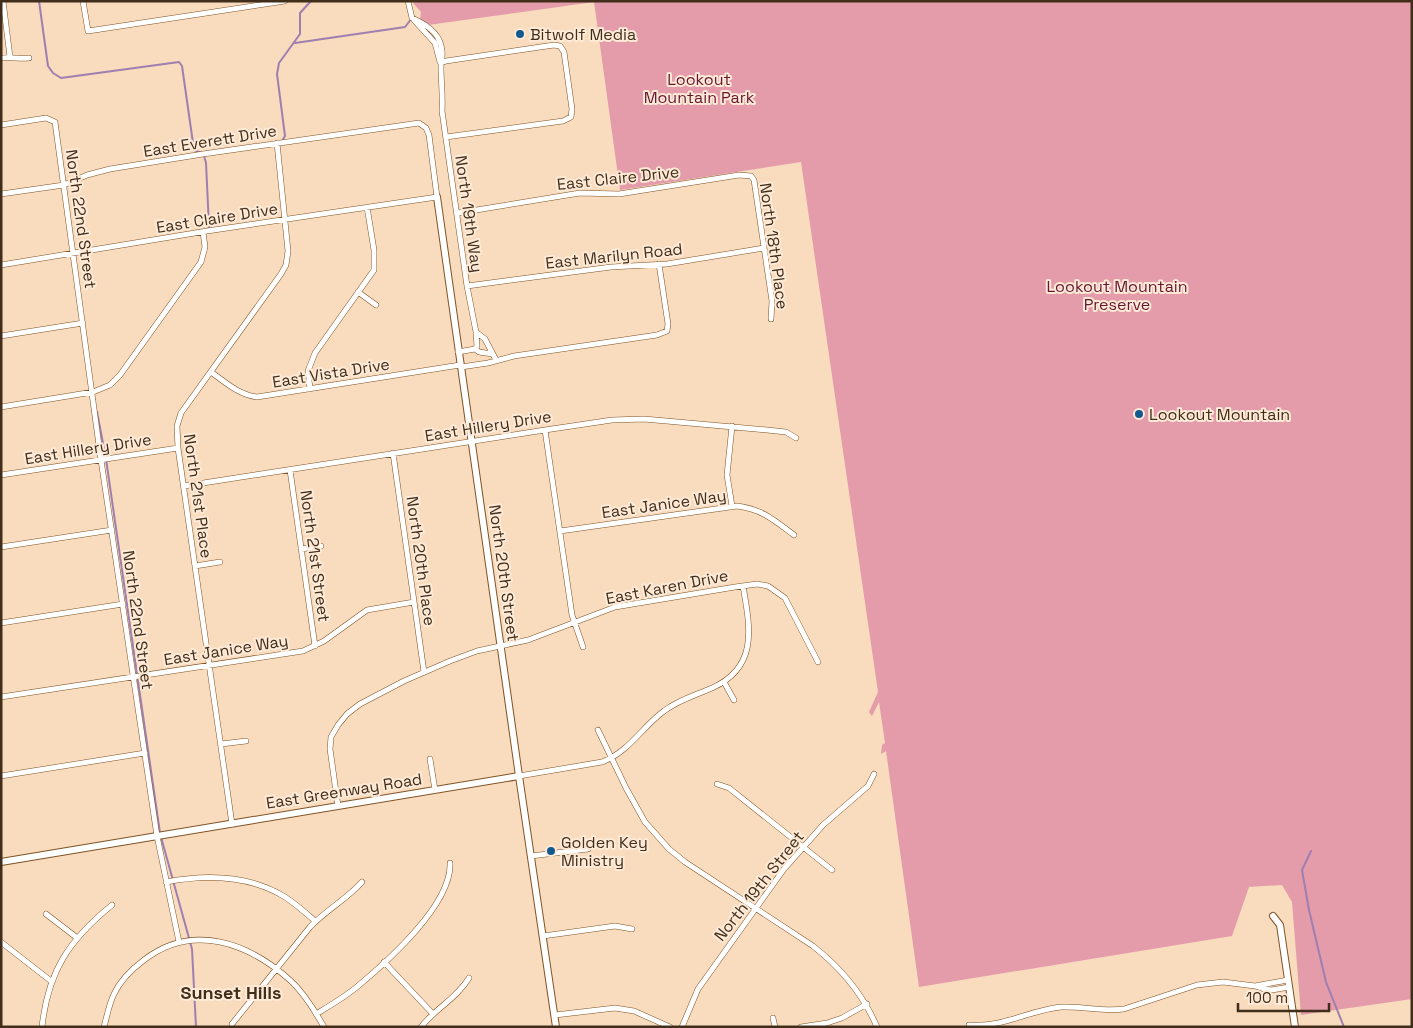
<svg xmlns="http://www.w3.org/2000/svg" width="1413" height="1028" font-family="'Space Grotesk',sans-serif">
  <rect width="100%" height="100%" fill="#f9dbbe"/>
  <!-- green -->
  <path fill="#e49cab" d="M413,1H1412V999L1301,1015L1292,902L1282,885L1249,887L1232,936L919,987L886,751L881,754L882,745L885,743L879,702L872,716L869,712L878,692L801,162L620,190L594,2L428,25L420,20L421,12L414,4Z"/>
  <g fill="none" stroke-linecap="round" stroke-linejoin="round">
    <!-- stream -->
    <path stroke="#9f7fb0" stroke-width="2" d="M39,1L48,66L53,73L61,78L179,62L182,66L194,150L201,153
      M295,43L405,27L412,18
      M282,141L285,136L277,74L279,63L300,34V13L311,1
      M204,156L206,163L209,227L207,230
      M97,412L106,459L160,833
      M161,837L192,949L196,1027
      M1311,851L1302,870L1309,910L1326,982L1344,1027"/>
    <defs>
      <path id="minor" d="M3,1L10,57
        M83,1L88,31L285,1
        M408,1L412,18
        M412,18C426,24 441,34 442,51C443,56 441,62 441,67C441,82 443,96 442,111L467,286L476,332L485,339L496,360
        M414,20L435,43L440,62
        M1,58C11,57 19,59 29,58
        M441,63L446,61L554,45L560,46L564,52L572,109L571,117L563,121L446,137
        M1,125L46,118L55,122L101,460L157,836L179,942
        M1,194L64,185L87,175L110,169L203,154L419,123L426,128L429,135L437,197L207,231L1,265
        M458,213L580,193L619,194L739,175L751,176L754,180L772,301L771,319
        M467,286L611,267L667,264L764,248
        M358,292L376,305
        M1,336L83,323
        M475,349L479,352L493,354
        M458,352L475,349L477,346L476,332
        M461,367L488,363L514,356L657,335L667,331L668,324L659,264
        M211,372C225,382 239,395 257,397L460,365
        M310,389L308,371L315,353L374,270V250L367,207
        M1,407L93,392L110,385L120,375L201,262L205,247L203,232
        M732,426L727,475L732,506
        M545,430L572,615L583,647
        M393,453L424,672
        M290,470L315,646
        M1,475L178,448
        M184,486L545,430L612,420L644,419L767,430L786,432L796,438
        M560,531L737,506C762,509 774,520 794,535
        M1,547L112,530
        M301,549L321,546
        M195,566L220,562
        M1,623L123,604
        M724,682L734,700
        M1,697L303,651L324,641L367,610L414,602
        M598,730L626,788L645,822L669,849L685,862L813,946C841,968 863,994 877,1027
        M221,744L246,741
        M430,759L435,790
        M1,776L145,753
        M519,776L602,762C629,752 642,727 664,711C678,700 696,695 712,688C759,667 750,627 743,586
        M717,784L729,788L832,870
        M338,806L330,749L331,737L338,725L347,714L360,704L404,681L450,661L477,651L528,640L615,607L735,587L757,584L768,586L785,598L818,662
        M232,824L178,448L177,426L181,413L281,274L286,265L288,251L277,143
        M531,856L588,849
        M166,882C207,874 249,875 285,897C296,904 306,913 315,921
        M46,914L76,937
        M543,936L615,926L632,929
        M1,942L51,981
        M384,962L433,1014
        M1255,986L1288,980
        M316,1014C331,1005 345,997 358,986C388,961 452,904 450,863
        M555,1015L615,1008L634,1011L670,1027
        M773,1018L775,1027
        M232,1024L310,927C326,910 347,899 362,882
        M969,1025C1002,1028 1030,1010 1061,1007C1082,1006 1103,1012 1124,1009L1197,985L1223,982L1255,986L1264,989L1272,990L1289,987
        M42,1027C48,971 69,940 112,905
        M104,1027C107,1016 109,1004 114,994C120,981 132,969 144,960C193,922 249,943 291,981C305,994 315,1011 324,1027
        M421,1027C435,1009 457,998 469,978
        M682,1027L698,989L784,869L823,825L868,786L874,774
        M801,1027L827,1023L842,1018L867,1004"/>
      <path id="tertiary" d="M437,197L519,776L556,1027
        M1,862L519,776
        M1273,916L1280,925L1295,1027"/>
    </defs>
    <!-- minor casing -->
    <use href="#minor" stroke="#7e5324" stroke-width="6"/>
    <!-- tertiary casing -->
    <use href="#tertiary" stroke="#7e5324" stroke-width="8"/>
    <!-- minor -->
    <use href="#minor" stroke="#fff" stroke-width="5"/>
    <!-- tertiary -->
    <use href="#tertiary" stroke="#fff" stroke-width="6"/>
  </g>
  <!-- markers -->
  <g fill="#125a8e" stroke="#feead7" stroke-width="2">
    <circle cx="520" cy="34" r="5"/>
    <circle cx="1139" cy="414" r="5"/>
    <circle cx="551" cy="851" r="5"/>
  </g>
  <g text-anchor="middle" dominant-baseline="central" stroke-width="4" stroke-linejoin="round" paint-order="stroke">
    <!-- poi labels -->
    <g font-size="16" fill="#402e1a" stroke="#feead7" text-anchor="start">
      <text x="530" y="34">Bitwolf Media</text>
      <text x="1149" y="414">Lookout Mountain</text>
      <text x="561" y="842">Golden Key<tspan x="561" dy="18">Ministry</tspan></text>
    </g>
    <!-- park labels -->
    <g font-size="16" fill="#671530" stroke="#feead7">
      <text x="699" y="79">Lookout<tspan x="699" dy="18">Mountain Park</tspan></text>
      <text x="1117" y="286">Lookout Mountain<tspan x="1117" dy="18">Preserve</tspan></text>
    </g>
    <!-- street labels -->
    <g font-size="16" fill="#402e1a" stroke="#feead7">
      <text transform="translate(210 141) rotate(-9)">East Everett Drive</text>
      <text transform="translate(618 178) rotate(-6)">East Claire Drive</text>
      <text transform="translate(469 214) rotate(82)">North 19th Way</text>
      <text transform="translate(217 218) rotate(-9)">East Claire Drive</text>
      <text transform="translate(81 219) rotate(82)">North 22nd Street</text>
      <text transform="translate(774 246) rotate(82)">North 18th Place</text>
      <text transform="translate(614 256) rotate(-6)">East Marilyn Road</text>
      <text transform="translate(331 373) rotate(-9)">East Vista Drive</text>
      <text transform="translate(488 426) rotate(-9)">East Hillery Drive</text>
      <text transform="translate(88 449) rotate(-9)">East Hillery Drive</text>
      <text transform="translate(198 496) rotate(82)">North 21st Place</text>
      <text transform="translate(664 504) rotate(-8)">East Janice Way</text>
      <text transform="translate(315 556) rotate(82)">North 21st Street</text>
      <text transform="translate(421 561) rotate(82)">North 20th Place</text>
      <text transform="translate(504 573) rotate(82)">North 20th Street</text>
      <text transform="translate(667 587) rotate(-11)">East Karen Drive</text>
      <text transform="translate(138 620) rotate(82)">North 22nd Street</text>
      <text transform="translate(226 650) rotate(-9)">East Janice Way</text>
      <text transform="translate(344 791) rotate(-9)">East Greenway Road</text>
      <text transform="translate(759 886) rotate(-52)">North 19th Street</text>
    </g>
    <!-- neighbourhood labels -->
    <g font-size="18" font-weight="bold" fill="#402e1a" stroke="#feead7">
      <text x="231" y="992">Sunset Hills</text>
    </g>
  </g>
  <!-- border -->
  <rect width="1413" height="1028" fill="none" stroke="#402e1a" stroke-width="5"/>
  <!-- scale -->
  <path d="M1238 1003v8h91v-8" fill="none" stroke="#402e1a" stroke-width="2.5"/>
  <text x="1246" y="1003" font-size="15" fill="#402e1a" stroke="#feead7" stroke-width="4" paint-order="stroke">100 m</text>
</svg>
